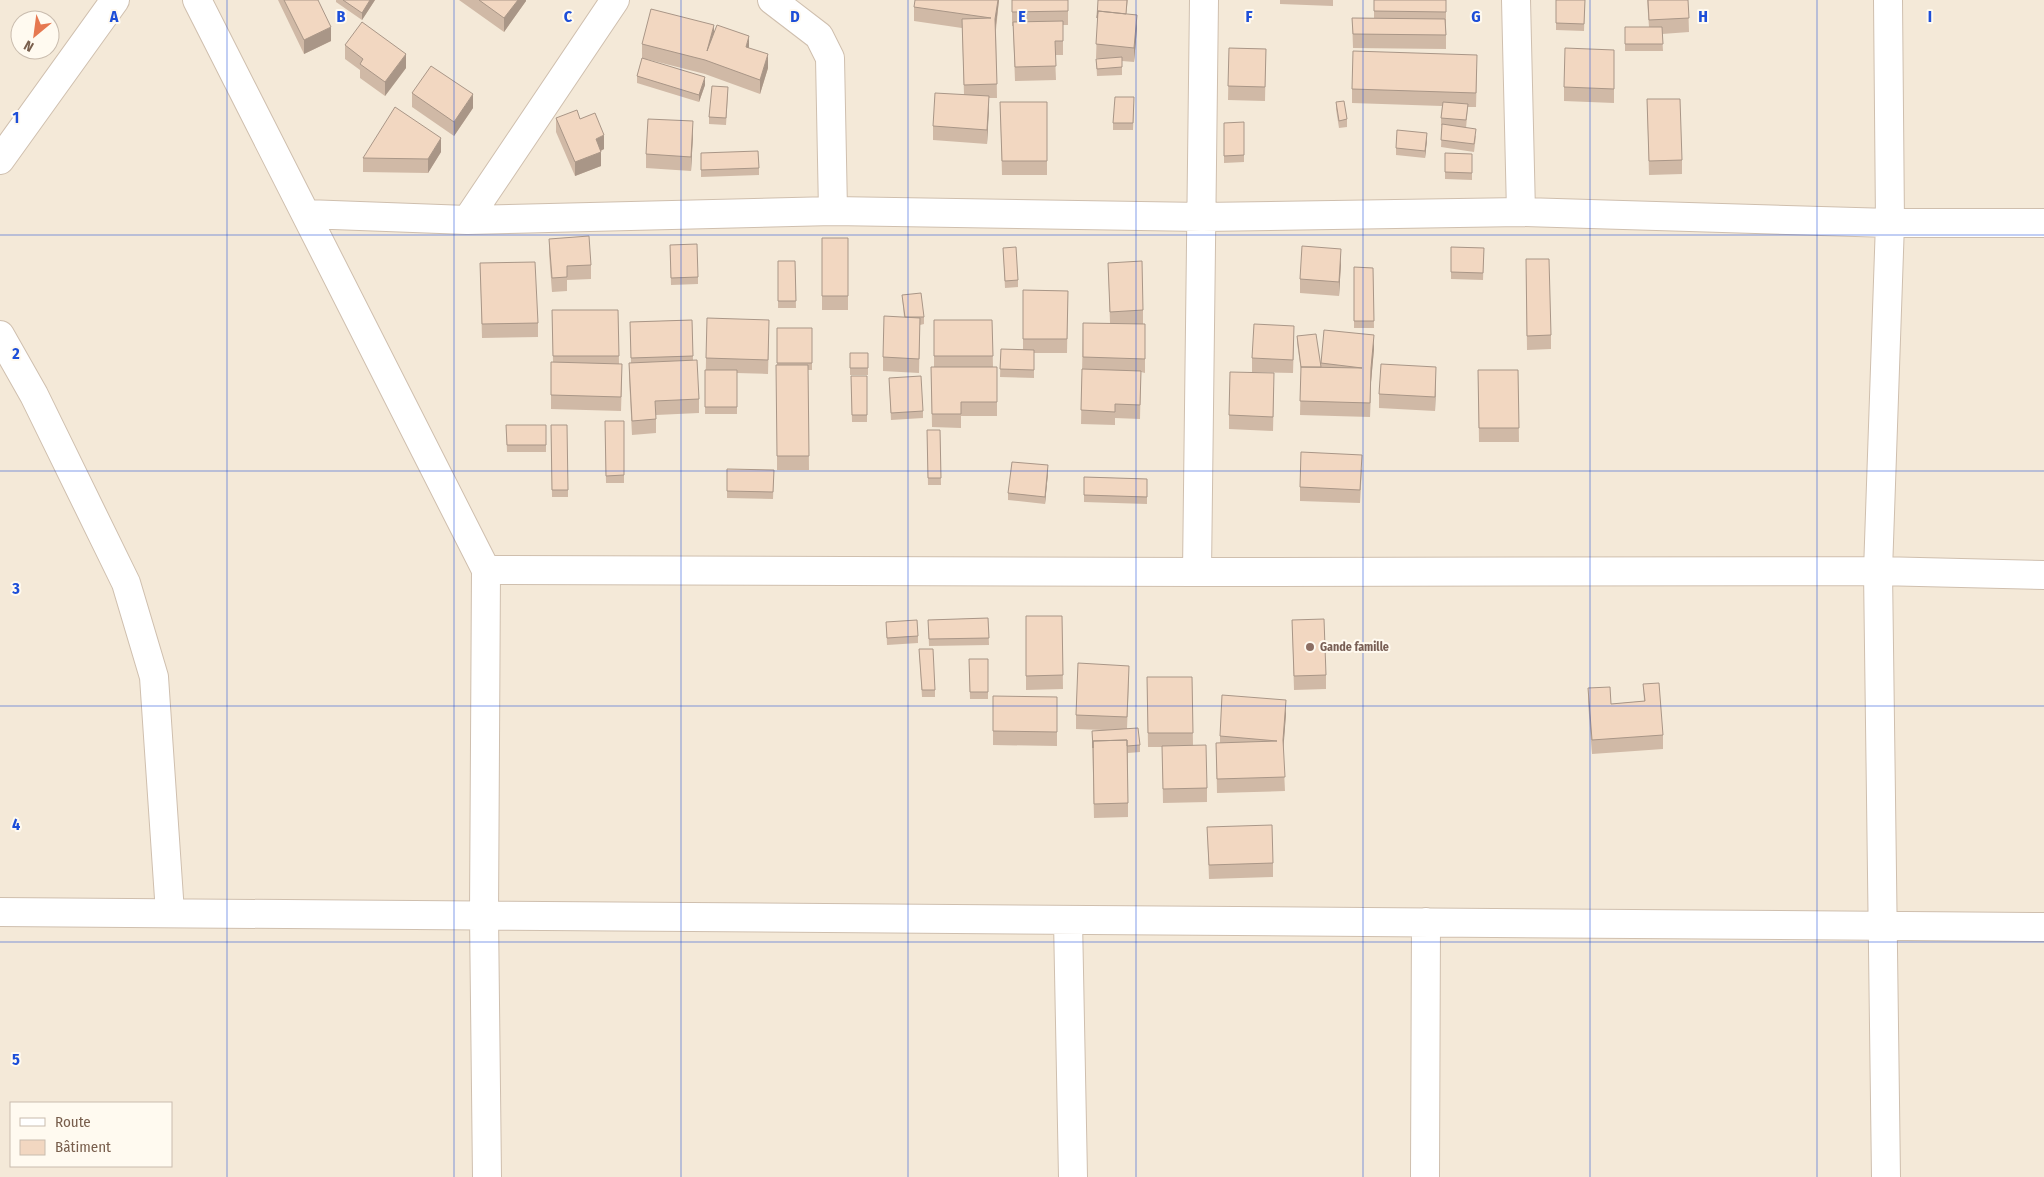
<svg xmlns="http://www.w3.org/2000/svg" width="2044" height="1177" font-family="'Fira Sans Condensed',sans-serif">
  <rect width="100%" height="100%" fill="#fdf6ea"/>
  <!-- residential -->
  <path fill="#f4e9d8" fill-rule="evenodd" d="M0,0H2044V1177H0ZM20,20H50V50H20ZM11,1103H171V1166H11Z"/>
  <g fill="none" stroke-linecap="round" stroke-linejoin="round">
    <defs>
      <path id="minor" d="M197,0L486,570L484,915L487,1177
        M772,0L819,36L830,58L833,211
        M1516,0L1521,212
        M0,160L115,0
        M306,214L467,220L833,211L1202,217L1521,212L1890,223H2044
        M467,220L615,0
        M0,335L34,395L126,583L154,677L170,913
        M486,570L1197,572L1878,571L2044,575
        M1197,572L1204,0
        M0,912L2044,927
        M1068,920L1073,1177
        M1425,1177L1426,922
        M1886,1177L1878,571L1890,223L1888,0"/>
    </defs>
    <!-- minor casing -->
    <use href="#minor" stroke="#cfbfae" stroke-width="30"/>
    <!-- minor -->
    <use href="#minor" stroke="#fff" stroke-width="28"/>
  </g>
  <!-- wall -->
  <path fill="#d0b9a6" d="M278,0H318L331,41L304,54Z
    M336,0H375L362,20L336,2Z
    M459,0H526V1L504,32Z
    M999,0L996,30L997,98H989L987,144L933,140V126L964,94L962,28L914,21V7Z
    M1012,0H1068V25H1063V55H1055L1056,80L1015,81L1013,26H1012Z
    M1098,0H1128L1126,14L1137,28L1134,62L1122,61V75L1097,76L1096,59H1100L1096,58Z
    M1280,0H1333V6L1280,4Z
    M1374,0H1446V49L1353,48L1352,18H1374Z
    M1556,0H1585L1584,31L1556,30Z
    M1647,0H1688L1689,32L1662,34L1663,51H1625V27H1649Z
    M714,33L749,48L768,68L760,94L705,74L646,59L705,85L699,102L637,83V76L642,58V44Z
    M345,45L406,68L385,96L360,78V70L345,59Z
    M1229,48L1266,49L1265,101L1228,100Z
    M1614,50V103L1564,101V87Z
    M1477,69L1476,107H1468L1466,128L1476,136L1474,152L1441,147L1442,126L1441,125V118L1442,106L1352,103V89Z
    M412,93L473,108L454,136L412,107Z
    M728,94L726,125L709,124V117Z
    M1647,99L1682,160V174L1649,175Z
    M1000,102H1047V175H1002Z
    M1336,102L1347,119V127L1339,128L1336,109Z
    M1134,104L1133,130H1113V123Z
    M556,118L580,119L604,149L601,151V166L575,176L556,132Z
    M1224,123L1244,155V162L1224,163Z
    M693,135L691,171L646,168V154Z
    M1427,140L1425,158L1396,155V148Z
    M441,152L428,173L363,172V158Z
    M701,153L759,168V175L701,177Z
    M1445,153L1472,154V180L1445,179Z
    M822,238H848V310H822Z
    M549,239L591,265V279L567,280V291L552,292L549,253Z
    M670,245L698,277V284L671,285Z
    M1451,247L1484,248L1483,280L1451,279Z
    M1003,248L1018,280V287L1005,288Z
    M778,261H795L796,308H778Z
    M480,263L538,323V337L482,338Z
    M1108,263L1143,310V324H1145V373L1141,372L1140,419L1115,418V425L1081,424L1083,323H1110Z
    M1341,263L1339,296L1300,293V279Z
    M1354,267L1373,268L1374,328H1354Z
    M1526,273L1551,335V349L1527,350Z
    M1023,290L1068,291L1067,353H1034V378L1000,377L1001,349L1023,350Z
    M902,295L924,317V324L920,325L919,373L883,371V357L904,317Z
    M552,310H618L619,364L622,378L621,411L551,409V362H553Z
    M692,320L693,360L699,399V413L656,415V433L632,435L629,377V363H631L630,322Z
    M934,320H992L993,367H997V416H961V428L932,427L931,367H934Z
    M777,328H812V370H808L809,470H777Z
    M769,334L768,374L737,373V414H705L706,358Z
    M1297,336L1321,367V363L1374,349L1371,382L1370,417L1300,415L1301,370L1297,343Z
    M1294,340L1293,373L1252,372V358Z
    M850,353H868V375H850Z
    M1478,370H1518L1519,442H1479Z
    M851,376H867V422H852Z
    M889,378L923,411V418L891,420Z
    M1436,381L1435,411L1379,408V394Z
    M1274,387L1273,431L1229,429V415Z
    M605,421H624V483H606Z
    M506,425H546V452H507Z
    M551,425L568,490V497H552Z
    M927,430H940L941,485H928Z
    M1362,469L1360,503L1300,501V487Z
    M774,470L773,499L727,498V491Z
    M1048,473L1045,504L1008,500V493Z
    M1084,477L1147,479V504L1084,502Z
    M1026,616H1062L1063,689L1026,690Z
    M988,618L989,645L929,646L928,620Z
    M1292,620L1326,675V689L1294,690Z
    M886,622L918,636V643L887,645Z
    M919,649L935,690V697H922Z
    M969,659H988V699H970Z
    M1147,677H1192L1193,745L1207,788V802L1163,803L1162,747H1148Z
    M1129,680L1127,728L1140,745V752L1128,753V817L1094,818L1092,731L1103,730L1076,729V715Z
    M1643,684L1663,735V749L1592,754L1588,702V688L1611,704L1644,701Z
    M1057,697V746L993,745V731Z
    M1286,714L1283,749L1285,791L1217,793L1216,743H1220V736Z
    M1207,827L1273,863V877L1209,879Z"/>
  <!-- shaded-wall -->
  <path fill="#a99687" d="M370,0H375L362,20V13Z
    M518,0H526V1L504,32V18Z
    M998,0H999L995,33V19Z
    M1137,15V28L1134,62V48Z
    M714,25V39L707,51Z
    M331,27V41L304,54V40Z
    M749,36V50L746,47Z
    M406,54V68L385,96V82Z
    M768,54V68L760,94V80Z
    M705,77V85L699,102V95Z
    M473,94V108L454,136V122Z
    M989,96V110L987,144V130Z
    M693,121V135L691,171V157Z
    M1427,133V140L1425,158V151Z
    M604,135V149L596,153V139Z
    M441,138V152L428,173V159Z
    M601,152V166L575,176V162Z
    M1341,249V263L1339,296V282Z
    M1374,335V349L1371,382L1370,417L1371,368Z
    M1436,367V381L1435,411V397Z
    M1048,465V473L1045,504V497Z
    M1286,700V714L1283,754V740Z"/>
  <!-- building -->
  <path fill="#f2d7c1" stroke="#a99687" d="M284,0H318L331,27L304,40Z
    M343,0H370L362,13Z
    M479,0H518L504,18Z
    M915,0H998L995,19L997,84L964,85L962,19L991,18L914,7Z
    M1012,0H1068V11L1012,12Z
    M1098,0H1127L1126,14L1098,11L1097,18Z
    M1374,0H1446V12L1374,11Z
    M1556,0H1585L1584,24L1556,23Z
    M1648,0H1688L1689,18L1649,20Z
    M651,9L714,25L707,51L717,25L749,36L746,47L768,54L760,80L705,60L642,44Z
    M1098,11L1137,15L1134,48L1096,44Z
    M1352,18L1445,19L1446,35L1353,34Z
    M1063,21V41H1055L1056,66L1015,67L1013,22Z
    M362,22L406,54L385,82L360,64L363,59L345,45Z
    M1625,27H1662L1663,44H1625Z
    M1229,48L1266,49L1265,87L1228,86Z
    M1565,48L1614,50V89L1564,87Z
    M1353,51L1477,55L1476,93L1352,89Z
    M1122,57V67L1097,69L1096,59Z
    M642,58L705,77L699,95L637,76Z
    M431,66L473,94L454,122L412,93Z
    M712,86L728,87L726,118L709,117Z
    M935,93L989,96L987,130L933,126Z
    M1115,97H1134L1133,123H1113Z
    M1647,99H1680L1682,160L1649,161Z
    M1344,101L1347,119L1339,121L1336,102Z
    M1000,102H1047V161H1002Z
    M1443,102L1468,104L1466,120L1441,118Z
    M395,107L441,138L428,159L363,158Z
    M577,110L580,119L595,113L604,135L596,139L601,152L575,162L556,118Z
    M648,119L693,121L691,157L646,154Z
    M1244,122V155L1224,156V123Z
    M1442,124L1476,129L1474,144L1441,140Z
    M1397,130L1427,133L1425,151L1396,148Z
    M758,151L759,168L701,170V153Z
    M1445,153L1472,154V173L1445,172Z
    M589,236L591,265L567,266V277L552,278L549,239Z
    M822,238H848V296H822Z
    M697,244L698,277L671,278L670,245Z
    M1302,246L1341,249L1339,282L1300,279Z
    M1016,247L1018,280L1005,281L1003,248Z
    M1451,247L1484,248L1483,273L1451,272Z
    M1526,259H1549L1551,335L1527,336Z
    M778,261H795L796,301H778Z
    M1142,261L1143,310L1110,312L1108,263Z
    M535,262L538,323L482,324L480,263Z
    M1354,267L1373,268L1374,321H1354Z
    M1023,290L1068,291L1067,339H1023Z
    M921,293L924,317H905L902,295Z
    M552,310H618L619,356H553Z
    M884,316L920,318L919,359L883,357Z
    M707,318L769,320L768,360L706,358Z
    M692,320L693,356L631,358L630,322Z
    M934,320H992L993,356H934Z
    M1083,323L1145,324V359L1083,357Z
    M1254,324L1294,326L1293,360L1252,358Z
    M777,328H812V363H777Z
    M1324,330L1374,335L1371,368L1370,403L1300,401L1301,367L1362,368L1321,363Z
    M1316,334L1321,367H1301L1297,336Z
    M1001,349L1034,350V370L1000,369Z
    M850,353H868V368H850Z
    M697,360L699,399L655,401L656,419L632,421L629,363Z
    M551,362L622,364L621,397L551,395Z
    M1381,364L1436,367L1435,397L1379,394Z
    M776,365H808L809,456H777Z
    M931,367H997V402H961V414H932Z
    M1082,369L1141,371L1140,405L1115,404V412L1081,410Z
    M705,370H737V407H705Z
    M1478,370H1518L1519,428H1479Z
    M1230,372L1274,373L1273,417L1229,415Z
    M851,376H867V415H852Z
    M921,376L923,411L891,413L889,378Z
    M605,421H624V475L606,476Z
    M506,425H546V445H507Z
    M551,425H567L568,490H552Z
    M927,430H940L941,478H928Z
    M1301,452L1362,455L1360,490L1300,487Z
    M1012,462L1048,465L1045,497L1008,493Z
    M727,469L774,470L773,492L727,491Z
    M1084,477L1147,479V497L1084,495Z
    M1026,616H1062L1063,675L1026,676Z
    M988,618L989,638L929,639L928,620Z
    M1324,619L1326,675L1294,676L1292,620Z
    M917,620L918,636L887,638L886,622Z
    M919,649H933L935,690H922Z
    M969,659H988V692H970Z
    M1078,663L1129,666L1127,717L1076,715Z
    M1147,677H1192L1193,733H1148Z
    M1659,683L1663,735L1592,740L1588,688L1610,687L1611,704L1645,701L1643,684Z
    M1222,695L1286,700L1283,740L1285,777L1217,779L1216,743L1277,741L1220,736Z
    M993,696L1057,697V732L993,731Z
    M1138,728L1140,745L1127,746V740L1093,741V748L1092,731Z
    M1127,740L1128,803L1094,804L1093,741Z
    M1206,745L1207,788L1163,789L1162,746Z
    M1272,825L1273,863L1209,865L1207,827Z"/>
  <!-- grid -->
  <path fill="none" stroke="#1d4ed8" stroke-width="1" stroke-opacity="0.55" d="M227,0V1177M454,0V1177M681,0V1177M908,0V1177M1136,0V1177M1363,0V1177M1590,0V1177M1817,0V1177M0,235H2044M0,471H2044M0,706H2044M0,942H2044"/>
  <!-- markers -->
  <circle fill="#8d6e63" stroke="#fffaf0" stroke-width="2" cx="1310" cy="647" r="5"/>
  <g text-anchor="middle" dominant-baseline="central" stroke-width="4" stroke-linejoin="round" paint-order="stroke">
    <!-- education labels -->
    <g font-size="12" font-weight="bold" fill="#785e54" stroke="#fffaf0" text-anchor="start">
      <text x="1320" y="647">Gande famille</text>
    </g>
  </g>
  <g font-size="16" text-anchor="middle" font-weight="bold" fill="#1d4ed8" stroke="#fffaf0" stroke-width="4" stroke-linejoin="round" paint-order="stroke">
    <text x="114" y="22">A</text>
    <text x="341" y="22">B</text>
    <text x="568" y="22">C</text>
    <text x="795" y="22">D</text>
    <text x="1022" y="22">E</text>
    <text x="1249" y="22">F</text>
    <text x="1476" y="22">G</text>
    <text x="1703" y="22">H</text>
    <text x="1930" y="22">I</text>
    <text x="16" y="123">1</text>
    <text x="16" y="359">2</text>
    <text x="16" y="594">3</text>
    <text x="16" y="830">4</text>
    <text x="16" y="1065">5</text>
  </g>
  <!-- legend -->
  <rect x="10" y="1102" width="162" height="65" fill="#fffaf0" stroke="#c9bcae"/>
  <rect x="20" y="1118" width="25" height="8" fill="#ffffff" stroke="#c9bcae"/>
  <text x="55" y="1127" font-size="15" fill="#785e4c">Route</text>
  <rect x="20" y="1140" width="25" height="15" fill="#f2d7c1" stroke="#c9bcae"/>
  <text x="55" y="1152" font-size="15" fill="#785e4c">Bâtiment</text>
  <!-- north arrow -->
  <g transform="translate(35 35) rotate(209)"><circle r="24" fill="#fffaf0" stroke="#c9bcae"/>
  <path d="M0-4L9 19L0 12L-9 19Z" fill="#e67850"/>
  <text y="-8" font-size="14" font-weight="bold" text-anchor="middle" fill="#785e4c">N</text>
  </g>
</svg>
